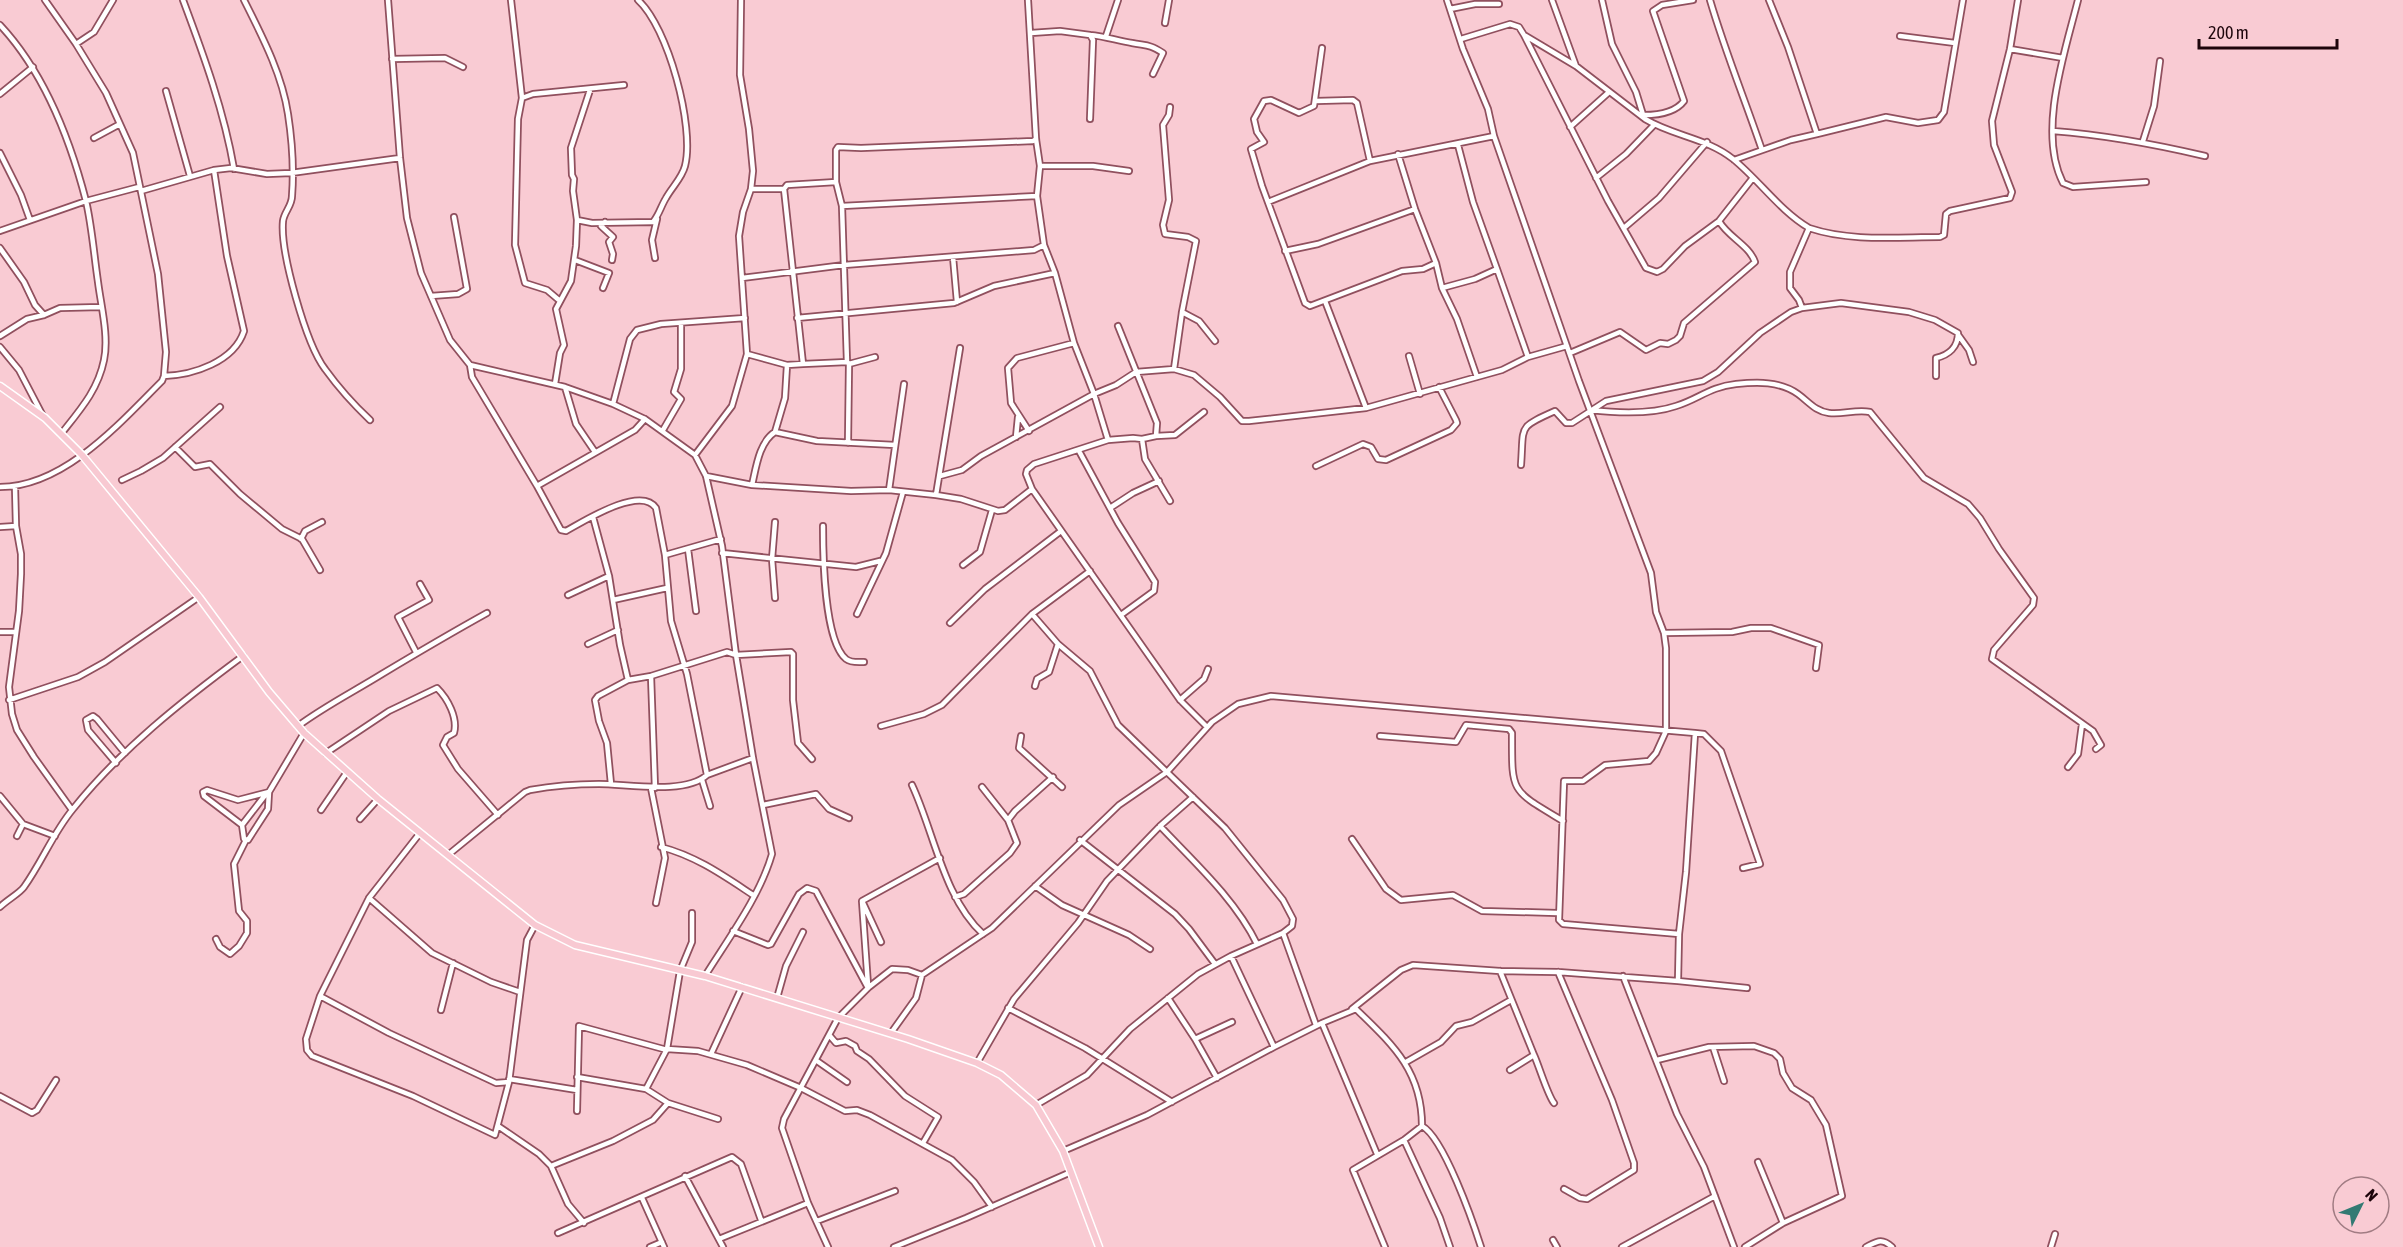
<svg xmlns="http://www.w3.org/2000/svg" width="2403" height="1247" font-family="'Asap Condensed',sans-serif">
  <rect width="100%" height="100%" fill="#f9cbd3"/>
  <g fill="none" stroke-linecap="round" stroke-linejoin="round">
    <defs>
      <path id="minor" d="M183,0C204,56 224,111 234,169
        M244,0C262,36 282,74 288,114C292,140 294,170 292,196C292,206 284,212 283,221C280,252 306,344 325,369C338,387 353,404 370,420
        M388,0L400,158L407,218L421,273L450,340L470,365L565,387L613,404L645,419L695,455L706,476L722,546L736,655L753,758L772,854C760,896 728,939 705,976
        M511,0L522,98L533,94L624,85
        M1028,0L1036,139L1040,166L1037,196L1044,245L1055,273L1074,343L1094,394L1108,440
        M1447,0L1463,49L1488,109L1494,136L1579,381L1651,573L1656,612L1664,633L1666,648V731L1656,753L1649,761L1605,765L1583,781H1564L1559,920L1563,924L1679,934
        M1552,0L1576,66
        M1602,0L1612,44L1636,92L1644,118
        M1710,0C1725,51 1745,100 1762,150
        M2078,0C2065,52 2037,132 2063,183L2073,187L2146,182
        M1450,9L1475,4H1499
        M1165,23L1169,0
        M0,25C43,71 70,139 86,201C92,227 94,255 98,282C101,306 109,336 104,360C98,390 80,410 61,434
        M1031,33L1060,31L1090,35L1093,40L1090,119
        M1090,35C1105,36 1118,41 1132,43C1147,46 1149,44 1163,53L1153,74
        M1524,35L1608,201L1646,268L1657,272L1663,269L1685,246L1719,221L1752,179
        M1106,36L1118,0
        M1900,36L1955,43
        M1461,39L1510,24L1519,27L1524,35L1576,66L1645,119C1673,136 1707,138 1733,159C1759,180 1780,211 1809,228L1790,272V288L1799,300L1802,308
        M76,44L94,32L113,0
        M1322,48L1314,106L1299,113L1271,100L1264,101L1254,119L1257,132L1264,142L1251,149L1262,186L1305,303L1310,306L1402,271L1423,269L1436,263
        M2010,49L2063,58
        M392,59L445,58L463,67
        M166,91L190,176
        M0,94L33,67
        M522,98L518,119L515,245L525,283L547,290L560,301
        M1316,101L1353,100L1357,103L1370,161
        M1170,107L1169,115L1163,125L1169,200L1163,225L1165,234L1188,237L1196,241L1182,312L1174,369
        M1644,115C1658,115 1675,113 1684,101L1653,11L1662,5L1693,0
        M1570,127L1608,93
        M2053,131C2105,135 2154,144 2205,156
        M1817,134L1886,117L1918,123L1938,120L1944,112L1963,0
        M94,138L120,124
        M2143,141L2154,106L2160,61
        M1458,145L1473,202L1497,269
        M0,153L21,195L30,220
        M1398,154L1415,209L1436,263L1442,288L1457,319L1477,377
        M1734,160L1791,140L1817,134L1788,47L1769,0
        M1040,166H1093L1129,171
        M1596,178L1626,154L1654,125
        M836,182L787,185L784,189L803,364L847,362L849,364L875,357
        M751,189H784
        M141,191L214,170L231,168L267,174L291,173L400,158
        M1268,202L1370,161L1494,136
        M842,206L1037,196
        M577,220L592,223L653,222C659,215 661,206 666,198C672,187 682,178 685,166C695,127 668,27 638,0
        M605,222L601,226L613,237L609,242L613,254L612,260
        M1625,227L1659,198L1707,142
        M1809,228C1851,242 1897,237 1940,237L1944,235L1946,214L1950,211L2010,198L2012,192L1994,145L1992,121L2010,49L2018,0
        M0,231L86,201L139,187
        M0,248L24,282L35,305L44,315
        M1285,251L1318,244L1415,209
        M953,257L957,302
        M655,258L652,240L657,219
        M575,260L609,273L603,288
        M742,278L844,265L1034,250L1044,245
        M1442,288L1475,279L1497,269L1528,357
        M431,296L458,294L467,289L454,217
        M1325,301L1366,408
        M1182,312L1199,321L1215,341
        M797,318L954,303L994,286L1055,273
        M1118,326L1157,423L1156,436L1142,439L1133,438L1108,440L1034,464L1027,470L1026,474L1032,489L1180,700L1207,727
        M0,336L27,319L44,315L60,308L101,307
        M1959,336L1969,350L1973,362
        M0,347L19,370L43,416
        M1570,353L1620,332L1646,350L1660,343L1668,344L1676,340L1680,336L1684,323L1755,262C1749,245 1728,237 1719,221
        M747,354L787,365L803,364
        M1409,356L1420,394
        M847,362L842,206L836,182V150L838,147L861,148L1033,141L1036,139
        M470,365L472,377L537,486L561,530L566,531C584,521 641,485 656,508L665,555L671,621L687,674L707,775
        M164,376C193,375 234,362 244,331L227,256L214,170
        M555,384L560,353L564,345L556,309L571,281L576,246L577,220L573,191L574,179L572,175L571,148L590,90
        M565,387L576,424L595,452
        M613,404L630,339L637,330L661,324L745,318
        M1590,410C1617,413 1650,415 1676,406C1699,399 1709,387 1736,384C1757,382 1780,381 1798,394C1809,402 1815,411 1829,413C1842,415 1856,409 1870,412L1924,478L1968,504L1980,518L1999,549L2034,598L2033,605L1994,650L1992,659L2093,731L2101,745L2096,749
        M663,430L681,399L674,392L681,369V323
        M1029,431L1011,403L1008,368L1017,358L1074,343
        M775,432L817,441L895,445
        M1156,436L1175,435L1204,412
        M1016,437L1018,417
        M1142,439L1145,459L1170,501
        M848,443L849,364
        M175,447L195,467L210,464L240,494L282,529L302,539L320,570
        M1079,451L1118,523L1155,582L1154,591L1121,615
        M695,455L732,406L747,354L739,236L743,212L751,189L753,171L749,129L740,75L741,0
        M1521,465C1524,425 1517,428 1555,411L1566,423H1572L1606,401L1703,381L1718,372L1760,333L1791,312L1802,308L1841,303L1909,312L1935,320L1958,333C1958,347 1949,355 1936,358V376
        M1316,466L1363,444L1371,447L1378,459L1386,460L1451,430L1457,423L1456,420L1439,387
        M706,476L752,485L851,491L889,490L936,495L961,499L998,511L1005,510L1032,489
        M940,476L962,470L981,456L1094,394L1116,385L1136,372L1174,369L1194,375L1220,397L1242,421H1249L1366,408L1502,370L1528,357L1567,346
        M122,480L141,471L163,458L220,407
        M752,485C756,468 759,442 775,432L785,398L787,365
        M537,486L635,430L645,419
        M0,487C64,487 120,423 162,381L164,376L166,352L158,274L133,153L106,93L76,44L45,0
        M15,487L16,526L21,554V574L19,611L9,687L12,714L17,730L34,757L72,810
        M889,490L904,384
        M936,495L960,348
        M1110,508L1133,493L1159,481
        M593,517L609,576L620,645L628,680L651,676L727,652L736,655L791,652L793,654V700L798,743L812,759
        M775,522L772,559L775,598
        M823,526C823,554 824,641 846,659C851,663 858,662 864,662
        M0,527L16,526
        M301,539L305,531L322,522
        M688,549L696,611
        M722,553L856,567L880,561
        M665,555L721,539
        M963,565L980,552L992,510
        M568,595L609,576
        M613,600L667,588
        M857,614L886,553L903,492
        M1032,614L1058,644L1090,671L1118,725L1225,828L1283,900L1293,919L1292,926L1283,933L1231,956L1198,974L1130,1029L1087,1075L1036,1105
        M950,623L985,589L1061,531
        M0,632H16
        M1664,633L1732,632L1751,628H1771L1819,645L1816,668
        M588,644L618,630
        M416,652L398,617L429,600L420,584
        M651,676L655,788
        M1035,686L1037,679L1049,672L1058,644
        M9,700L78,677L105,662L199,597
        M1180,700L1204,679L1208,669
        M298,726C325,706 353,692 382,674C417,653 451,633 487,613
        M881,726L924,714L942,705L1032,614L1090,571
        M1695,733L1704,734L1721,751L1760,864L1743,868
        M1021,736L1019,748L1062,787
        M1380,736L1456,742L1466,725L1509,729L1512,733C1512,794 1510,789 1563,821
        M326,753L389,711L437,688C448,699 458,718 454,733L447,737L443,745L458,769L498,815
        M116,763L88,730L86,720L93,716L97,719L125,753
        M2068,767L2078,754L2082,724
        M702,780L710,806
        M611,784L607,743L599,721L595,700L598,696L628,680
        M912,785C934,832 944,899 983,934
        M651,788L665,858L656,903
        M269,792L238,800L207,790L203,792L204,796L242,825L244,839L248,840L268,809L269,792L304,733
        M0,796L23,824L55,836
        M763,805L816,794L829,809L849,818
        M321,810L347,772
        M360,819L378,799
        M1008,820L1015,811L1053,777
        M242,825L266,794
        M1160,826C1194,862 1235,899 1257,944
        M420,833L369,898L320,996L306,1039L307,1050L312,1056L413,1096L495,1135L509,1082L527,940L535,925
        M17,836L23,824
        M1352,839L1386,889L1401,900L1453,895L1482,911L1557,913
        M1080,840L1175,914L1189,929L1215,964
        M661,847C696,856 724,876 753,895
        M448,855L525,792L530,790C552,786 576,784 599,784C627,784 685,795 707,775L753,758
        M1035,886L1062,905L1129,935L1150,949
        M955,897L964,894L1010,853L1017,843L1008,820L982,787
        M369,898L432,953L491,982L520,992
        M863,903L881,942
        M0,907C7,900 20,893 24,887C42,862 53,833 73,809C120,750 182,701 243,656
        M733,931L768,945L771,944L799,894L807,888L816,891L868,988
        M1283,933L1316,1025
        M216,939L220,947L230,954L239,946L247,933V921L239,911L234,864L246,840
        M1231,956L1274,1047
        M1500,971L1534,1055L1510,1070
        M1558,972L1612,1100L1634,1163V1170L1587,1199L1580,1198L1564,1189
        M1623,976L1677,1114L1704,1167L1734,1247
        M1678,981L1747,988
        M868,985L862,901L940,858
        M320,996L389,1033L496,1083L509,1082
        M777,998L786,966L803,932
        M1168,998L1195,1039L1217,1078
        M1008,1008L1085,1048L1172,1102
        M441,1010L453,963
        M1322,1023L1377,1154
        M891,1033L916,998L922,975
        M830,1036L836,1043L846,1041L855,1046L857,1051L869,1059L905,1096L938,1117L923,1143
        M1195,1039L1232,1022
        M1713,1047L1724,1081
        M667,1049L698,1051L747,1065L801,1088L845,1111L857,1110L870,1115L952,1160L974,1182L992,1207
        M711,1054L742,987
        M1534,1055C1539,1066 1548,1096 1554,1103
        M1657,1060L1709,1047L1754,1046L1774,1053L1780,1059L1783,1073L1792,1088L1811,1100L1826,1125L1842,1196L1783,1223L1745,1247
        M817,1061L847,1082
        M1406,1062L1441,1042L1456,1026L1472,1022L1511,1000
        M977,1063L1014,999L1078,923L1107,881L1160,826L1193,797
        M509,1079L577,1090
        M646,1089L667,1049L680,971L692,942V913
        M0,1096L32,1113L37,1110L56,1080
        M668,1103L718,1119
        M577,1111L579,1026L667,1050
        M498,1126L539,1154L551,1166L568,1204L584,1223
        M1422,1126C1444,1138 1473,1222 1481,1247
        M1404,1140L1440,1218L1450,1247
        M1063,1151L1147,1115L1274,1047L1322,1023L1356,1009C1393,1045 1422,1071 1422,1126L1404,1140L1353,1170L1385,1247
        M1758,1162L1783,1223
        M551,1166L613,1141L653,1120L668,1103L646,1089L577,1077
        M685,1176L723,1247
        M642,1198L664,1247
        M817,1221L895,1191
        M558,1233L732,1157L741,1164L761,1220
        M719,1239L808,1203
        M1553,1240L1557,1247
        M650,1247L662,1242
        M828,1247L808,1203L782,1128L784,1119L838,1018L869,987L892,969L908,970L922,975L992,928L1119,805L1167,772L1212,722L1238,704L1271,696L1695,733L1686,872L1679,934L1678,981L1558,972L1500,971L1413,965L1401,970L1352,1009
        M894,1247L966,1218L1071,1172
        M1622,1247L1715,1196
        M1866,1247C1878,1241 1882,1238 1892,1247
        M2051,1247L2055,1234"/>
      <path id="major" d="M0,386L45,418L82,455L199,597L269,692L304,733L378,799L535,925L575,945L705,976L908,1039L977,1063L1001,1075L1036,1105L1063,1151L1099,1247"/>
    </defs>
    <!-- minor casing -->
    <use href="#minor" stroke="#90505e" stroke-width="8"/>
    <!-- major casing -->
    <use href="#major" stroke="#fff" stroke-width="9"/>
    <!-- minor -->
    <use href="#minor" stroke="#fff" stroke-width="4.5"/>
    <!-- major -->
    <use href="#major" stroke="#f8c9d2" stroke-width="6"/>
  </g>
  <!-- north arrow -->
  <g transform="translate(2361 1205) rotate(47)"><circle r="28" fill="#f9cbd3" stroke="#a17c83" stroke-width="1.5"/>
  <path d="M0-4.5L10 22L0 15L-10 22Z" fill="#337a73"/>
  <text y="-9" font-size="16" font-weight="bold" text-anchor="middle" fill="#1d050b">N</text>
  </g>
  <!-- scale -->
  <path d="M2199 39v9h138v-9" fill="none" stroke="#1d050b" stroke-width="3"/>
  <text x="2208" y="39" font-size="18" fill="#1d050b" stroke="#f9cbd3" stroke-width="4.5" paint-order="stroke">200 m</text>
</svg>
